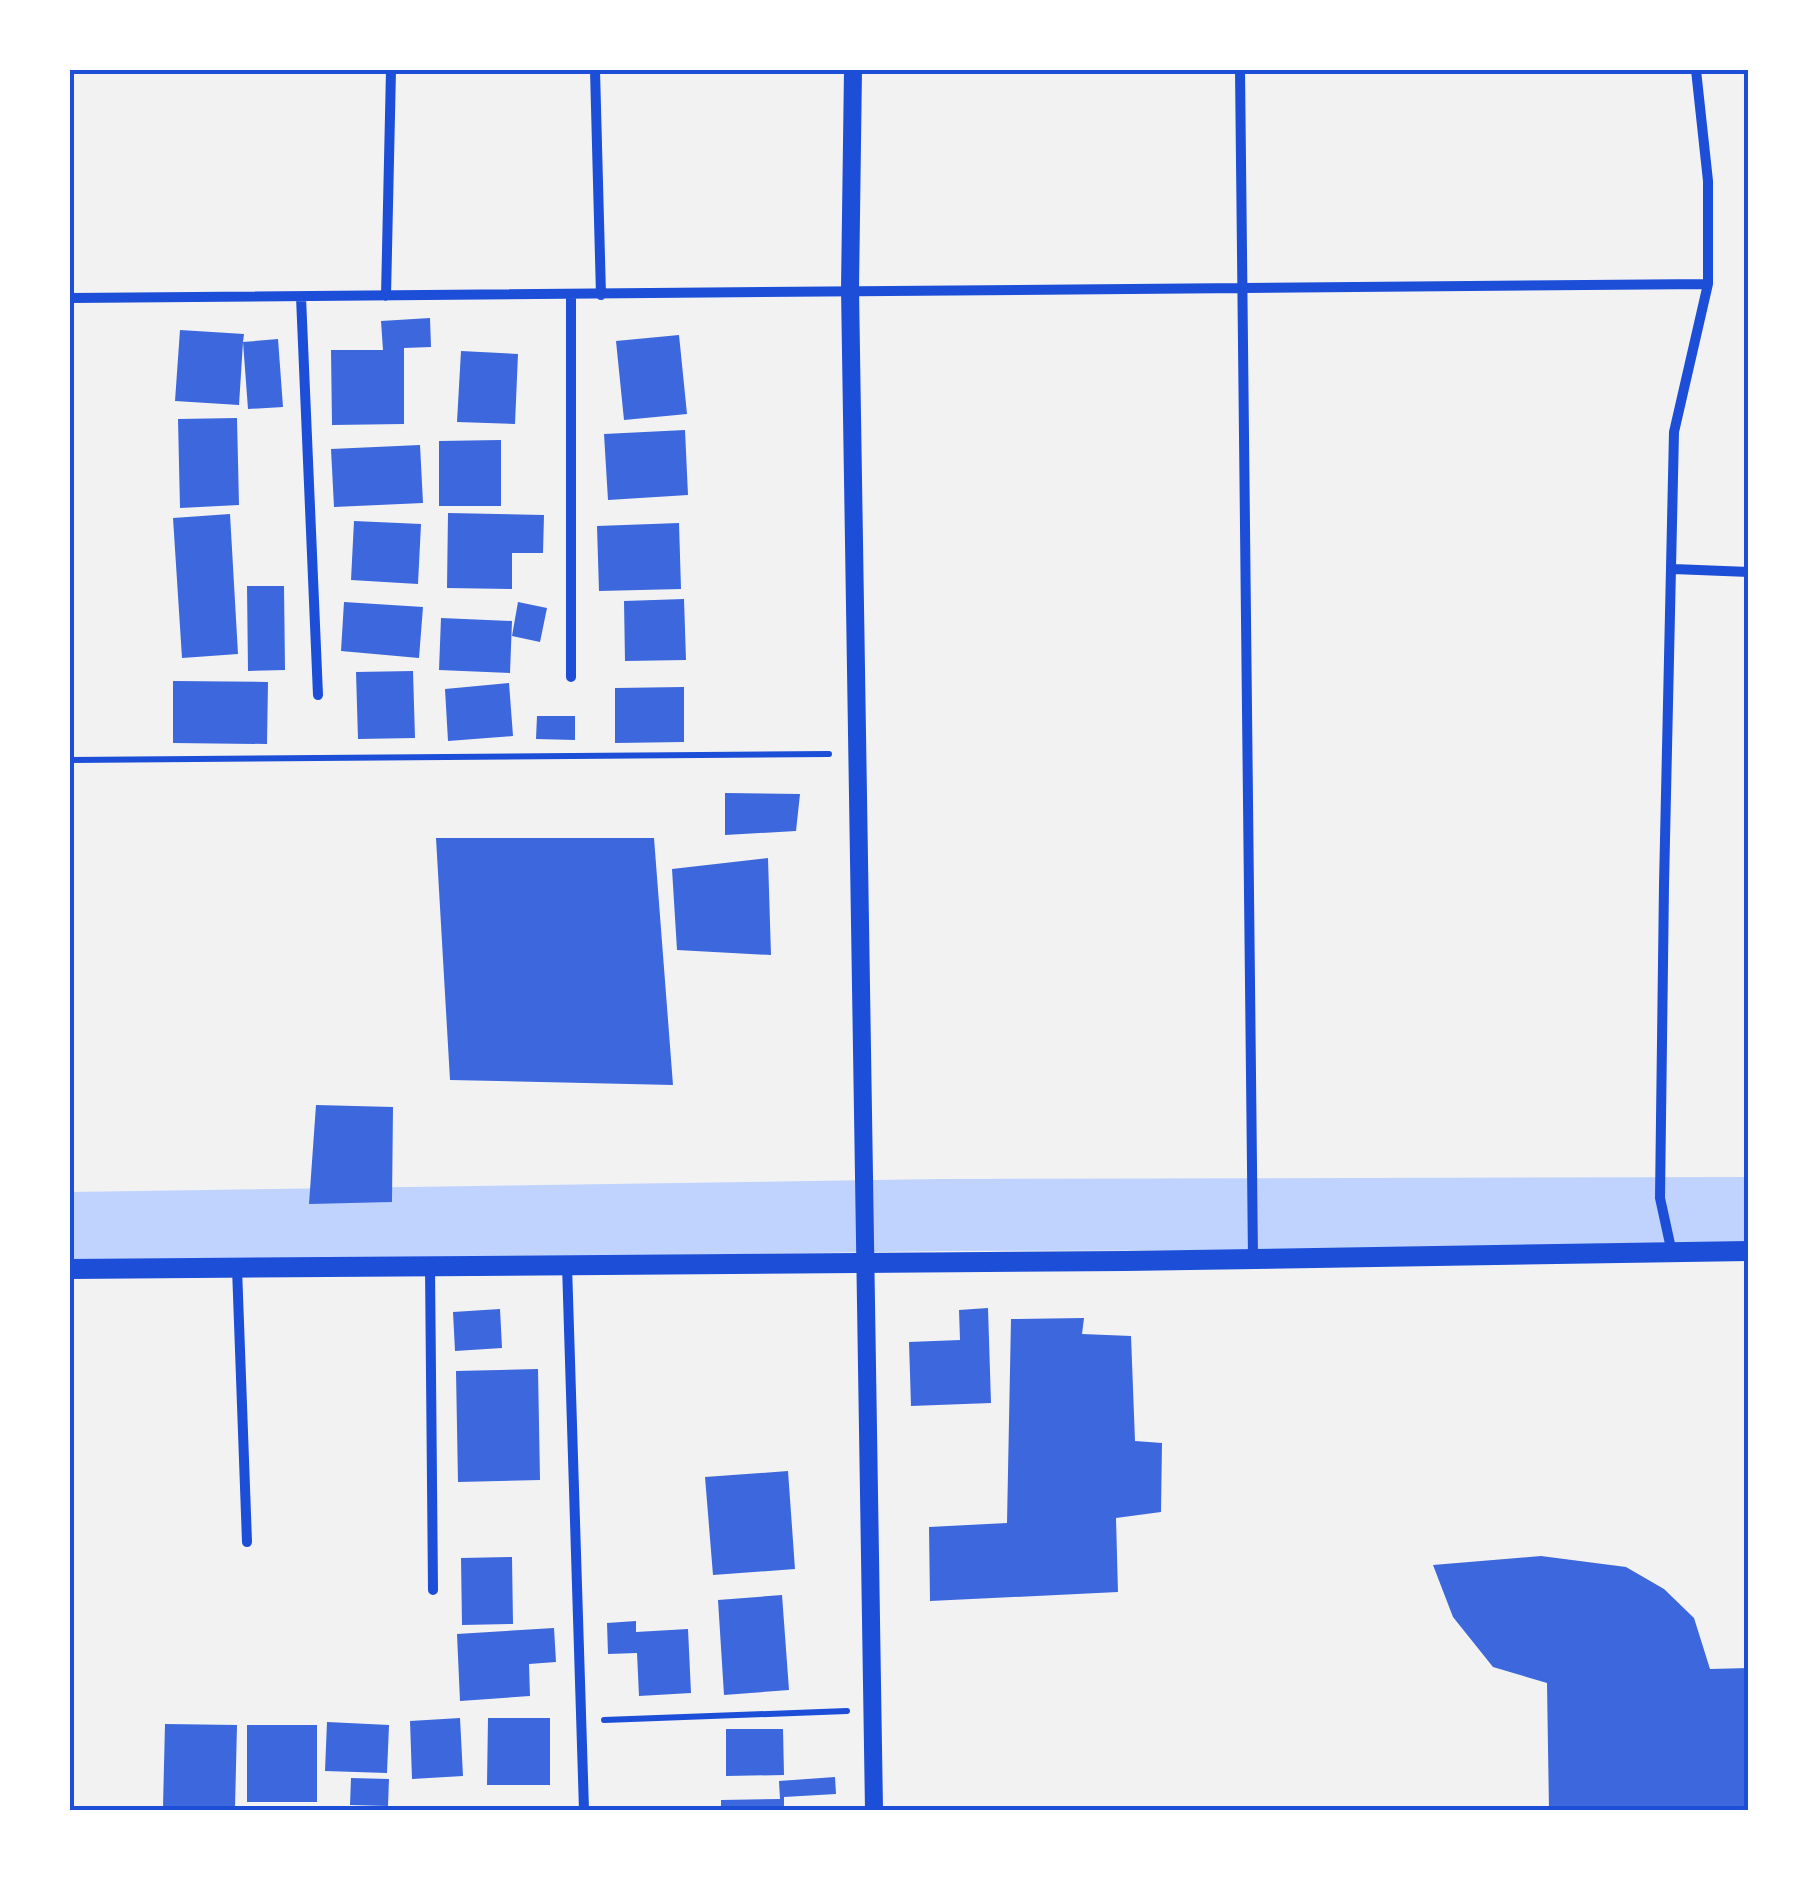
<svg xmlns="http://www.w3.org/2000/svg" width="1819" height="1880" font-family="Karla,sans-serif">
  <rect width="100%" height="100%" fill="#f2f2f2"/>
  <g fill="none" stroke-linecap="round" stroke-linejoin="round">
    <!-- river -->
    <path stroke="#bfd3fe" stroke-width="72" d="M70,1228L941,1215L1749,1213"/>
  </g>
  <!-- building -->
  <path fill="#3d67dc" d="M430,318L431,347L404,348V424L332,425L331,350H383L381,321Z
    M180,330L244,334L243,342L278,339L283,407L248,409L243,342L239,405L175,401Z
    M679,335L687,414L624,420L616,341Z
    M461,351L518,354L515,424L457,422Z
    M237,418L239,505L180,508L178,419Z
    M685,430L688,495L608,500L604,434Z
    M501,440V506H439V441Z
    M420,445L423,503L334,507L331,449Z
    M448,513L544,515L543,553H512V589L447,588Z
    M230,514L238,654L182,658L173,518Z
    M354,521L421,524L418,584L351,580Z
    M679,523L681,589L599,591L597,526Z
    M247,586H284L285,670L248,671Z
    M684,599L686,660L625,661L624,601Z
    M344,602L423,607L419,658L341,651Z
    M518,602L547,608L540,642L512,636Z
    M441,618L512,621L510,673L439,670Z
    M413,671L415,738L358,739L356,672Z
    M173,681L268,682L267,744L173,743Z
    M509,683L513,736L448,741L445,689Z
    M684,687V742L615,743V688Z
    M537,716H575V740L536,739Z
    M725,793L800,794L796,831L725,835Z
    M436,838H654L673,1085L450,1080Z
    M768,858L771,955L677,950L672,869Z
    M316,1105L393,1107L392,1202L309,1204Z
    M988,1308L991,1403L911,1406L909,1342L960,1340L959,1310Z
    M500,1309L502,1348L455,1351L453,1312Z
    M1084,1318L1082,1334L1131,1336L1135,1441L1162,1443L1161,1512L1116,1518L1118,1592L930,1601L929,1527L1007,1523L1011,1319Z
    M538,1369L540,1480L458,1482L456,1371Z
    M788,1471L795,1569L713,1575L705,1477Z
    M1541,1556L1626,1567L1664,1589L1694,1618L1710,1669L1749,1668V1810H1549L1547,1683L1493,1667L1453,1617L1433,1565Z
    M512,1557L513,1624L462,1625L461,1558Z
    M782,1595L789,1690L724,1695L718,1600Z
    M636,1621V1632L688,1629L691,1693L639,1696L637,1653L608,1654L607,1623Z
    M554,1628L556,1662L529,1664L530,1696L460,1701L457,1634Z
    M460,1718L463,1776L412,1779L410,1721Z
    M488,1718H550V1785H487Z
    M327,1722L389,1725L387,1773L325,1771Z
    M165,1724L237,1725L235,1808L163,1807Z
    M247,1725H317V1802H247Z
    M726,1729H783L784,1775L726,1776Z
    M835,1777L836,1794L784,1797V1810H721V1800L780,1799L779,1781Z
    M351,1778L389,1779L388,1806L350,1805Z"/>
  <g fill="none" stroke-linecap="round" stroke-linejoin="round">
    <!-- path -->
    <path stroke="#1d4ed8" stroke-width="6" d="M70,760L829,754
      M604,1720L847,1711"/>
    <!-- minor -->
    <path stroke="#1d4ed8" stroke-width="10" d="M595,70L601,295
      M1240,70L1253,1258
      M571,295V677
      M386,296L391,70
      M301,297L318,695
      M70,298L1708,284
      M1673,569L1749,572
      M1672,1253L1660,1198L1664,885L1674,432L1708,284V181L1696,70
      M567,1265L584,1810
      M430,1267L433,1590
      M237,1268L247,1542"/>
    <!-- tertiary -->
    <path stroke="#1d4ed8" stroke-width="18" d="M853,70L850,289L874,1810"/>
    <!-- secondary -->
    <path stroke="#1d4ed8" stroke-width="20" d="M70,1269L1125,1261L1749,1251"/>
  </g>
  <!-- border -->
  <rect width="1819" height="1880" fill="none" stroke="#ffffff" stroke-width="145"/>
  <rect x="72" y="72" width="1674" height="1736" fill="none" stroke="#1d4ed8" stroke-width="4"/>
</svg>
